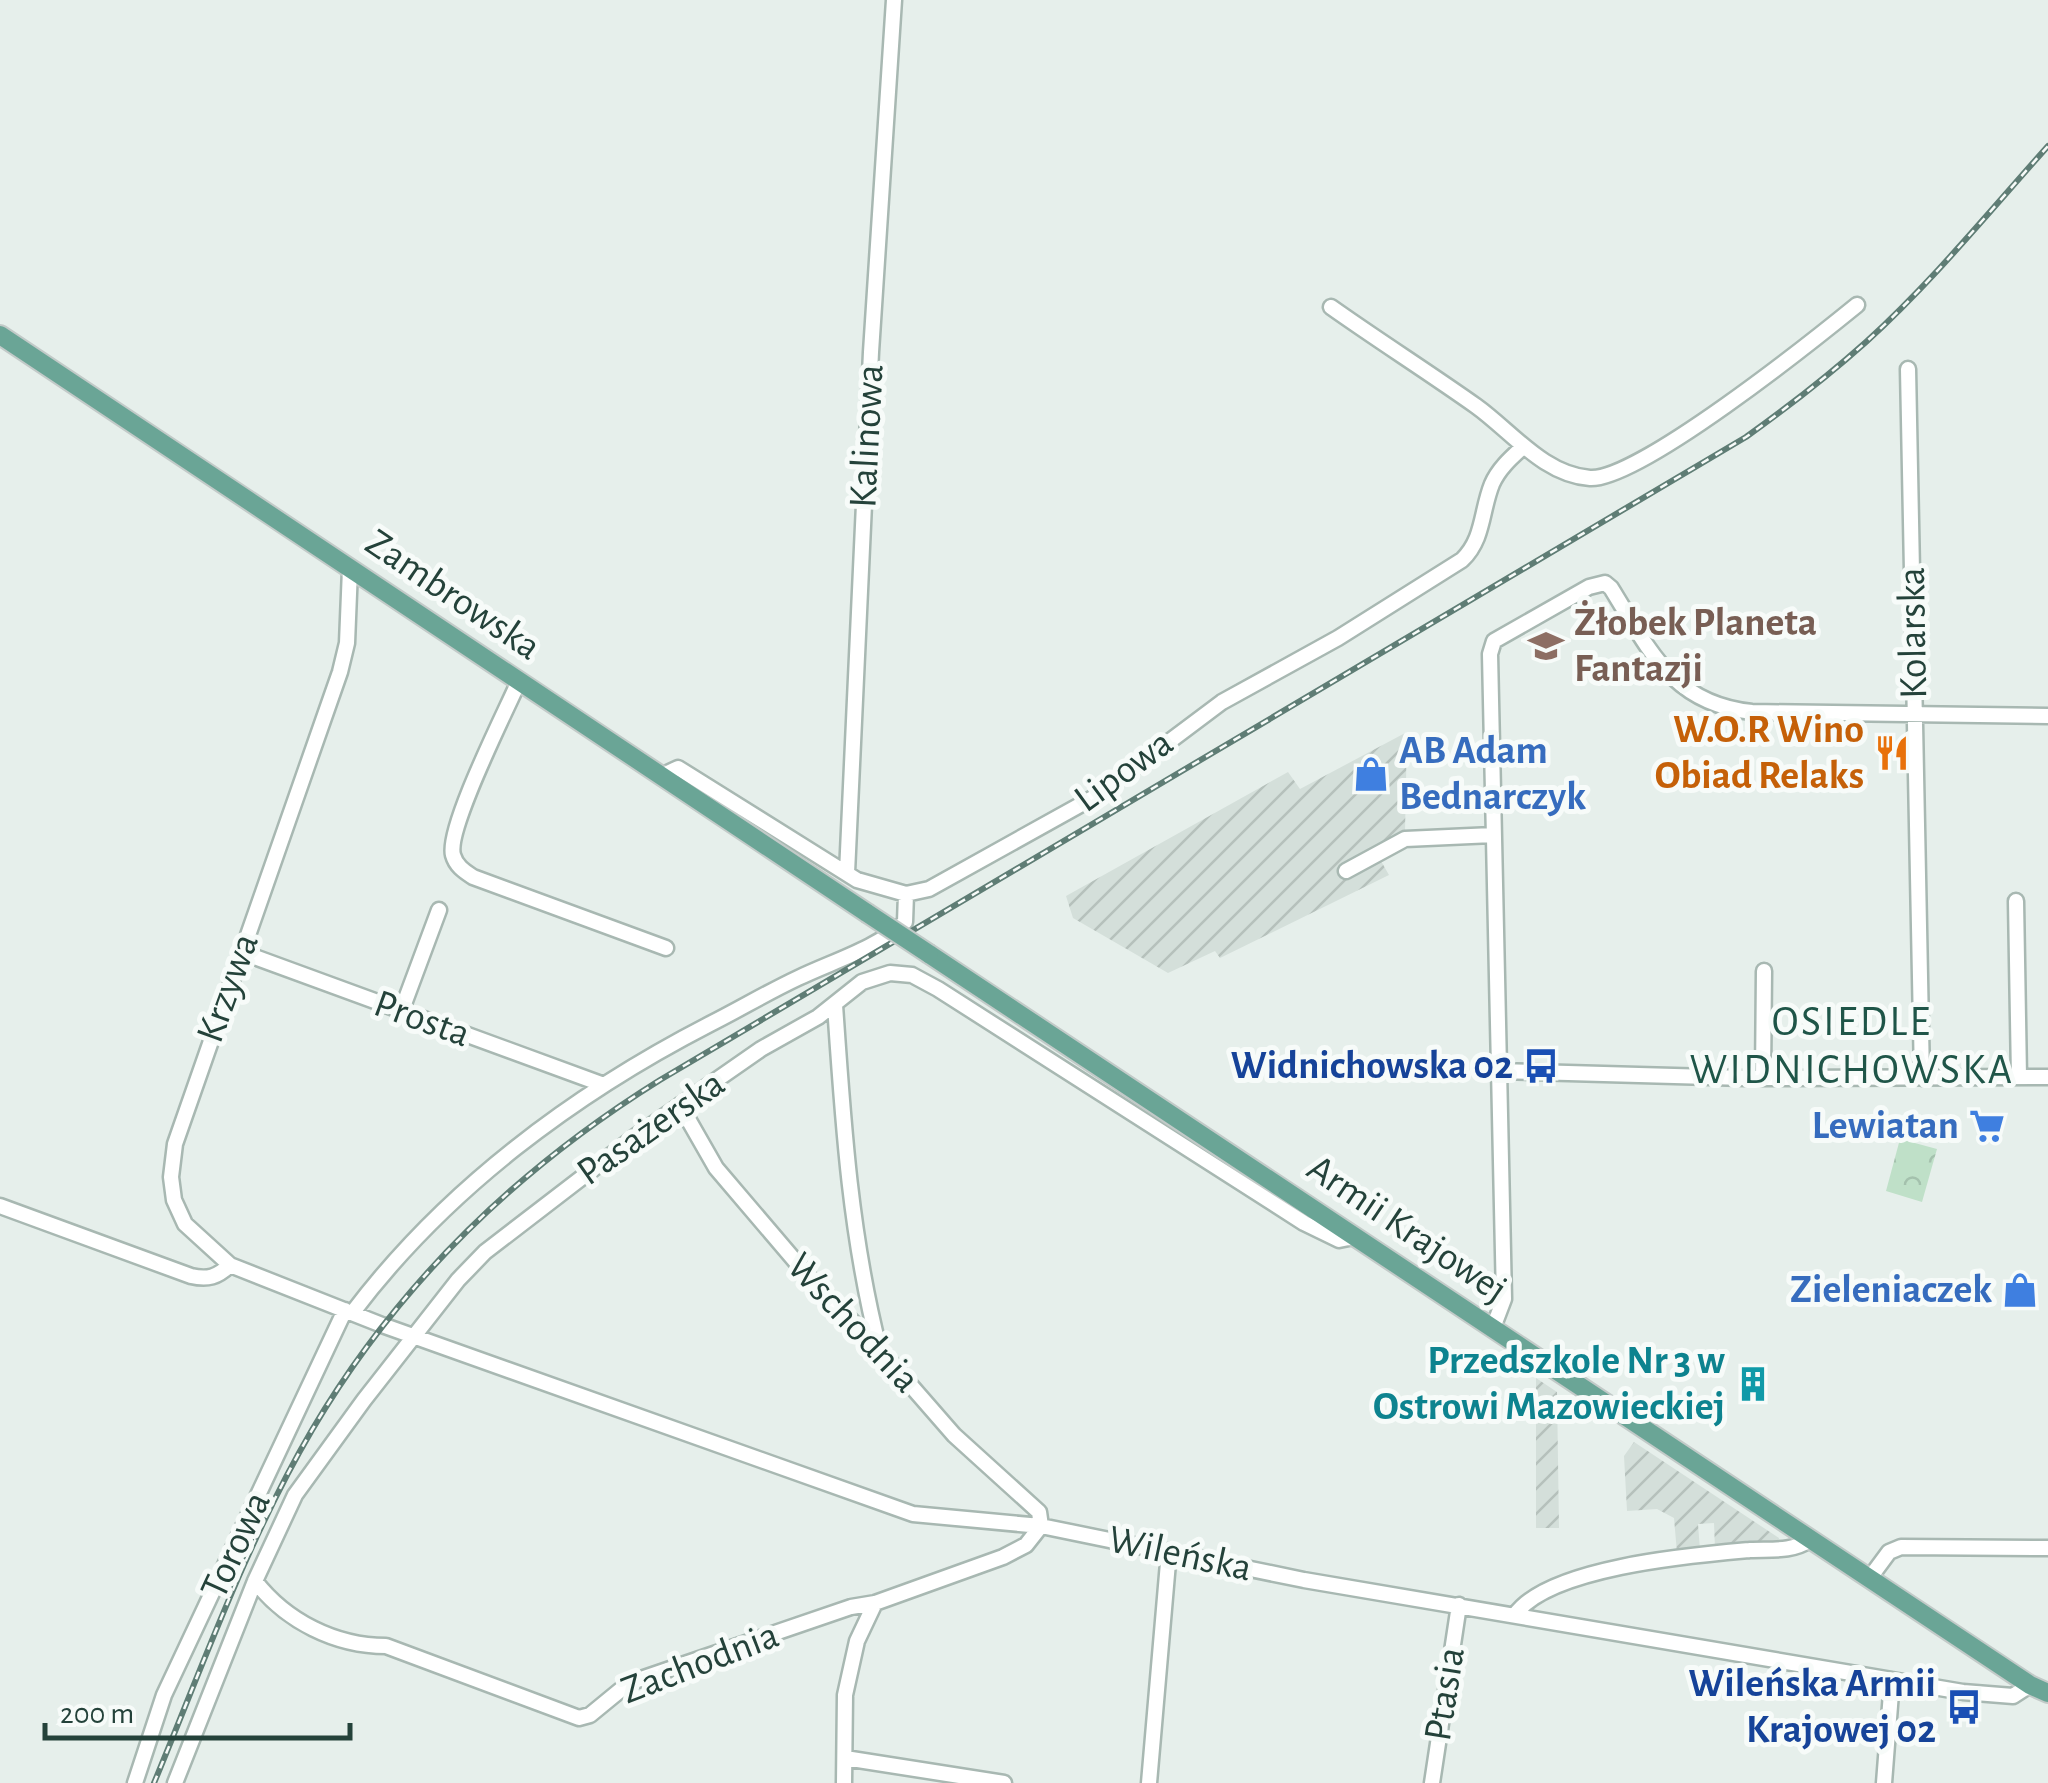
<svg xmlns="http://www.w3.org/2000/svg" width="2048" height="1783" font-family="'Alegreya Sans',sans-serif">
  <defs>
    <pattern id="industrial-furrows" width="10" height="10" patternUnits="userSpaceOnUse" patternTransform="scale(2.5)"><rect width="10" height="10" fill="#d4dfda"/><path d="M-1 1l2-2M0 10L10 0M9 11l2-2" fill="none" stroke="#b6c1bc"/></pattern>
    <pattern id="park-crowns" width="20" height="18" patternUnits="userSpaceOnUse" patternTransform="scale(2.5)"><rect width="20" height="18" fill="#bfe0c8"/><path d="M2 6a3 3 0 1 1 6 0M12 15a3 3 0 1 1 6 0" fill="none" stroke="#a4c1ad"/></pattern>
  </defs>
  <rect width="100%" height="100%" fill="#e6efeb"/>
  <!-- industrial -->
  <path fill="url(#industrial-furrows)" d="M1407,732L1405,832L1392,835L1381,861L1389,875L1220,958L1215,951L1168,973L1073,918L1066,896L1288,772L1300,789Z
    M1536,1378L1557,1392L1559,1528H1536Z
    M1634,1442L1779,1538L1778,1544L1715,1548L1714,1523L1698,1524L1700,1550L1677,1553L1674,1518L1657,1509L1627,1511L1624,1456Z"/>
  <!-- park -->
  <path fill="url(#park-crowns)" d="M1900,1139L1937,1149L1922,1202L1886,1191Z"/>
  <g fill="none" stroke-linecap="round" stroke-linejoin="round">
    <defs>
      <path id="minor" d="M1331,307C1379,341 1428,372 1476,406C1511,431 1544,475 1590,478C1638,481 1814,340 1857,305
        M1908,369L1922,1078
        M350,569L347,643L340,672L175,1144L171,1177L174,1200L185,1224L230,1265L382,1325L913,1514L1041,1526L1304,1580L1963,1692L2013,1696L2030,1685
        M519,681C506,711 446,829 453,855C456,866 464,871 473,877L666,948
        M661,776L678,768L857,880L906,894L929,889L1098,795L1222,702L1338,638L1462,560C1484,539 1481,511 1492,484C1499,468 1512,457 1524,446
        M1346,871L1405,839L1493,835
        M847,873L871,352L894,0
        M2016,901L2019,1077
        M241,952L604,1085
        M835,1005C843,1122 850,1234 879,1348
        M401,1012L439,910
        M1499,1071L1745,1078L2048,1077
        M1763,1077L1764,971
        M680,1105L716,1168L808,1276L879,1349L954,1435L1039,1512L1041,1526
        M0,1206L191,1276C208,1280 217,1277 230,1265
        M353,1312C446,1189 574,1094 710,1024C740,1009 768,992 798,978C833,961 876,949 905,922L906,894
        M1493,1328L1504,1299L1490,654L1494,641L1589,587L1605,583L1611,588C1649,649 1672,704 1752,712L2048,716
        M1869,1579L1889,1552L1901,1547L2048,1548
        M255,1581C286,1621 335,1646 386,1646L579,1718L590,1715L629,1683L851,1607L875,1603L1003,1557L1026,1545L1041,1526
        M1515,1615C1548,1567 1694,1555 1750,1550C1772,1549 1791,1552 1810,1540
        M845,1758L1004,1783
        M135,1783L164,1695L345,1310
        M175,1783L255,1581L295,1495L364,1400L458,1280L485,1252L636,1136L761,1049L818,1017L862,982L890,973L912,975L938,989L1304,1223L1339,1240L1354,1237
        M844,1783L845,1695L857,1641L875,1603
        M1149,1783L1169,1551
        M1432,1783L1459,1605
        M1884,1783L1892,1680"/>
      <path id="major" d="M0,335L867,913
        M929,954L2030,1685L2048,1693"/>
    </defs>
    <!-- minor casing -->
    <use href="#minor" stroke="#a8b8b2" stroke-width="19"/>
    <!-- major casing -->
    <use href="#major" stroke="#c2cac8" stroke-width="22"/>
    <!-- minor -->
    <use href="#minor" stroke="#fff" stroke-width="14"/>
    <!-- major -->
    <use href="#major" stroke="#6aa596" stroke-width="18"/>
    <defs>
      <path id="rail" d="M154,1783C203,1665 247,1541 312,1430C398,1284 517,1169 660,1080L1746,437C1788,407 1828,376 1866,342C1932,282 1989,212 2048,146"/>
    </defs>
    <!-- rail casing -->
    <use href="#rail" stroke="#5f7d75" stroke-width="6"/>
    <!-- rail -->
    <use href="#rail" stroke="#f7fbf9" stroke-width="2.5" stroke-dasharray="8" stroke-linecap="butt"/>
    <defs>
      <path id="major-bridge" d="M867,913L929,954"/>
    </defs>
    <!-- major-bridge casing -->
    <use href="#major-bridge" stroke="#c2cac8" stroke-width="22" stroke-linecap="butt"/>
    <!-- major-bridge -->
    <use href="#major-bridge" stroke="#6aa596" stroke-width="18"/>
  </g>
  <!-- icons -->
  <defs>
    <symbol id="school-bare" viewBox="-9 -9 18 18"><path d="M0-5L7-2L0 1L-7-2ZM-4 1L0 2.5L4 1V4Q0 6-4 4Z" fill="#8d6e63" stroke="#f7fbf9" stroke-width="2.5" paint-order="stroke"/></symbol>
    <symbol id="restaurant-bare" viewBox="-9 -9 18 18"><path d="M-5-6h1v4h1v-4h1v4h1v-4h1v5L-1.5 .5V6h-2V.5L-5-1ZM5-6V6H3V1.5H1.5Q1.5-4 5-6Z" fill="#e8710a" stroke="#f7fbf9" stroke-width="2.5" paint-order="stroke"/></symbol>
    <symbol id="shop-bare" viewBox="-9 -9 18 18"><path d="M-5-2.5h2.3a2.7 3.5 0 0 1 5.4 0H5L5.5 6h-11ZM-1.5-2.5h3a1.5 2.3 0 0 0-3 0Z" fill="#3f7fe0" stroke="#f7fbf9" stroke-width="2.5" paint-order="stroke"/></symbol>
    <symbol id="bus-bare" viewBox="-9 -9 18 18"><path d="M-5-6H5V4H4V6H2V4H-2V6H-4V4H-5ZM-3.5-4V0h7V-4ZM-3.5 1.2v1.5H-2V1.2ZM2 1.2v1.5H3.5V1.2Z" fill="#1a4fb4" stroke="#f7fbf9" stroke-width="2.5" paint-order="stroke"/></symbol>
    <symbol id="supermarket-bare" viewBox="-9 -9 18 18"><path d="M-6-5.5h2.5l.6 2H6L4.5 2H-2.5L-4.4-4H-6ZM-1.5 3.2a1.3 1.3 0 1 0 .1 0ZM3 3.2a1.3 1.3 0 1 0 .1 0Z" fill="#3f7fe0" stroke="#f7fbf9" stroke-width="2.5" paint-order="stroke"/></symbol>
    <symbol id="building-bare" viewBox="-9 -9 18 18"><path d="M-4-6H4V6H1V3H-1V6H-4ZM-2.5-4.3h1.7v1.8h-1.7ZM.8-4.3h1.7v1.8H.8ZM-2.5-1h1.7V.8h-1.7ZM.8-1h1.7V.8H.8Z" fill="#0f9aa8" stroke="#f7fbf9" stroke-width="2.5" paint-order="stroke"/></symbol>
  </defs>
  <g fill-rule="evenodd">
    <use href="#school-bare" x="1521" y="621" width="50" height="50"/>
    <use href="#restaurant-bare" x="1867" y="728" width="50" height="50"/>
    <use href="#shop-bare" x="1346" y="749" width="50" height="50"/>
    <use href="#bus-bare" x="1516" y="1041" width="50" height="50"/>
    <use href="#supermarket-bare" x="1962" y="1101" width="50" height="50"/>
    <use href="#shop-bare" x="1995" y="1265" width="50" height="50"/>
    <use href="#building-bare" x="1728" y="1359" width="50" height="50"/>
    <use href="#bus-bare" x="1939" y="1682" width="50" height="50"/>
  </g>
  <g text-anchor="middle" dominant-baseline="central" stroke-width="10" stroke-linejoin="round" paint-order="stroke">
    <!-- street labels -->
    <g font-size="40" fill="#24423a" stroke="#f7fbf9">
      <text transform="translate(867 436) rotate(-87)">Kalinowa</text>
      <text transform="translate(453 595) rotate(34)">Zambrowska</text>
      <text transform="translate(1913 633) rotate(-91)">Kolarska</text>
      <text transform="translate(1124 771) rotate(-36)">Lipowa</text>
      <text transform="translate(228 988) rotate(-70)">Krzywa</text>
      <text transform="translate(422 1019) rotate(20)">Prosta</text>
      <text transform="translate(651 1128) rotate(-35)">Pasażerska</text>
      <text transform="translate(1407 1229) rotate(34)">Armii Krajowej</text>
      <text transform="translate(853 1323) rotate(47)">Wschodnia</text>
      <text transform="translate(236 1545) rotate(-65)">Torowa</text>
      <text transform="translate(1180 1554) rotate(12)">Wileńska</text>
      <text transform="translate(700 1663) rotate(-21)">Zachodnia</text>
      <text transform="translate(1445 1694) rotate(-81)">Ptasia</text>
    </g>
    <!-- education labels -->
    <g font-size="40" font-weight="bold" fill="#785e54" stroke="#f7fbf9" text-anchor="start">
      <text x="1574" y="623">Żłobek Planeta<tspan x="1574" dy="46">Fantazji</tspan></text>
    </g>
    <!-- food labels -->
    <g font-size="40" font-weight="bold" fill="#c56008" stroke="#f7fbf9" text-anchor="end">
      <text x="1864" y="730">W.O.R Wino<tspan x="1864" dy="46">Obiad Relaks</tspan></text>
    </g>
    <!-- shop labels -->
    <g font-size="40" font-weight="bold" fill="#366cbe" stroke="#f7fbf9" text-anchor="end">
      <text x="1399" y="751" text-anchor="start">AB Adam<tspan x="1399" dy="46">Bednarczyk</tspan></text>
      <text x="1959" y="1126">Lewiatan</text>
      <text x="1992" y="1290">Zieleniaczek</text>
    </g>
    <!-- transit labels -->
    <g font-size="40" font-weight="bold" fill="#164399" stroke="#f7fbf9" text-anchor="end">
      <text x="1513" y="1066">Widnichowska 02</text>
      <text x="1936" y="1684">Wileńska Armii<tspan x="1936" dy="46">Krajowej 02</tspan></text>
    </g>
    <!-- culture labels -->
    <g font-size="40" font-weight="bold" fill="#0d838f" stroke="#f7fbf9" text-anchor="end">
      <text x="1725" y="1361">Przedszkole Nr 3 w<tspan x="1725" dy="46">Ostrowi Mazowieckiej</tspan></text>
    </g>
    <!-- neighbourhood labels -->
    <g font-size="42" letter-spacing="2.5" fill="#1f5548" stroke="#f7fbf9">
      <text x="1852" y="1022">OSIEDLE<tspan x="1852" dy="48">WIDNICHOWSKA</tspan></text>
    </g>
  </g>
  <!-- scale -->
  <path d="M45 1723v15h305v-15" fill="none" stroke="#24423a" stroke-width="5"/>
  <text x="60" y="1723" font-size="30" fill="#24423a" stroke="#f7fbf9" stroke-width="8" paint-order="stroke">200 m</text>
</svg>
